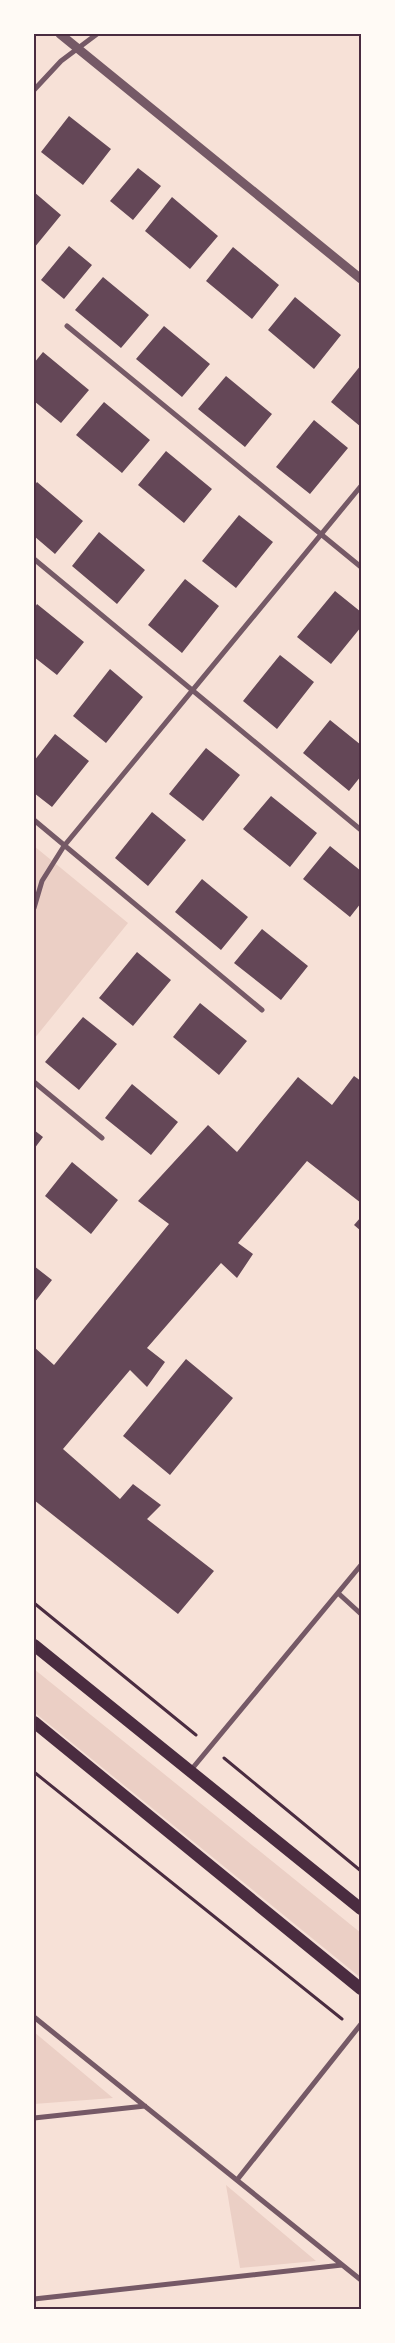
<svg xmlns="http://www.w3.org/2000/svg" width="395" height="2343" font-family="'Varela Round',sans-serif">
  <rect width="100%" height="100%" fill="#f7e1d7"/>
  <!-- green -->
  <path fill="#ebcfc5" d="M34,846L128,923L34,1039Z
    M34,1669L361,1933V1978L34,1712Z
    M34,2032L113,2098L34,2104Z
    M226,2185L316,2261L240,2268Z"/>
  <!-- building -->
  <path fill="#644757" d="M69,116L111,149L83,185L41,152Z
    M138,168L161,186L133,220L110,201Z
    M34,192L61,215L34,248Z
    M172,197L218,236L190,269L145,231Z
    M69,246L92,265L64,299L41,280Z
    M233,247L279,285L252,319L206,281Z
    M103,277L149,315L121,348L75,310Z
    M295,297L341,335L314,369L268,330Z
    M164,326L210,364L182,397L136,359Z
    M43,352L89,390L61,423L34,401V363Z
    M361,365V427L331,402Z
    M226,376L272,414L245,447L198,409Z
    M104,402L150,440L122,473L76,435Z
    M314,420L348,448L310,494L276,467Z
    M166,451L212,489L184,523L138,485Z
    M37,482L83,521L55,554L34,536V486Z
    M239,515L273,542L236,588L202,561Z
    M99,532L145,570L117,604L72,566Z
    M185,579L219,606L182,653L148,625Z
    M335,591L361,612V627L331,664L297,637Z
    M37,604L84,642L57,675L34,657V609Z
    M280,655L314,682L277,729L243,701Z
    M110,669L143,697L106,743L73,716Z
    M330,720L361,745V776L349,791L303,753Z
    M55,734L89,761L52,807L34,793V761Z
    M206,748L240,775L203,821L169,794Z
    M271,796L317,833L290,867L243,829Z
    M152,812L186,840L148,886L115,858Z
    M330,846L361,871V903L350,917L303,879Z
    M202,879L248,917L221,950L175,912Z
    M262,929L308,966L281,1000L234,963Z
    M137,952L171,980L133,1026L99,998Z
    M200,1003L247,1041L219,1075L173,1037Z
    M83,1017L117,1044L79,1090L45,1062Z
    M354,1076L361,1081V1203L307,1161L238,1243L253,1254L237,1278L221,1263L147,1348L165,1362L147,1387L130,1370L63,1449L120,1499L133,1484L161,1505L147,1519L214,1571L178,1614L34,1500V1347L54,1365L169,1224L138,1201L208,1125L237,1152L298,1077L332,1105Z
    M132,1084L178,1122L151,1155L105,1118Z
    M34,1130L43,1137L34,1149Z
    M72,1162L118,1200L91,1234L45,1196Z
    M361,1217V1231L354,1225Z
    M34,1266L52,1280L34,1303Z
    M186,1359L233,1398L170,1475L123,1436Z"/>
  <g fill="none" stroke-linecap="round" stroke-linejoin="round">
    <!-- path -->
    <path stroke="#4a2c40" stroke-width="3" d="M34,1603L196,1735
      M224,1758L361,1871
      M34,1772L342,2019"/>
    <!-- minor -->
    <path stroke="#755966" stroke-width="5" d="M34,90L61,61L97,34
      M67,326L361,567
      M34,559L361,830
      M34,820L262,1010
      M34,908L42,881L64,846L361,486
      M34,1082L102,1138
      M338,1593L361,1614
      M191,1770L361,1565
      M34,2017L361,2280
      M34,2118L145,2106
      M237,2180L361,2024
      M34,2299L342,2265"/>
    <!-- tertiary -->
    <path stroke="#755966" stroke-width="9" d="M60,34L361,279"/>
    <!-- primary -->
    <path stroke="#4a2c40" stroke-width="12" d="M34,1645L361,1909
      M34,1722L361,1989"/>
  </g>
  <!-- border -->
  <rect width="395" height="2343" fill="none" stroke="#fffaf5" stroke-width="70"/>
  <rect x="35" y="35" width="325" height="2273" fill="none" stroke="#4a2c40" stroke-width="2"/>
</svg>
